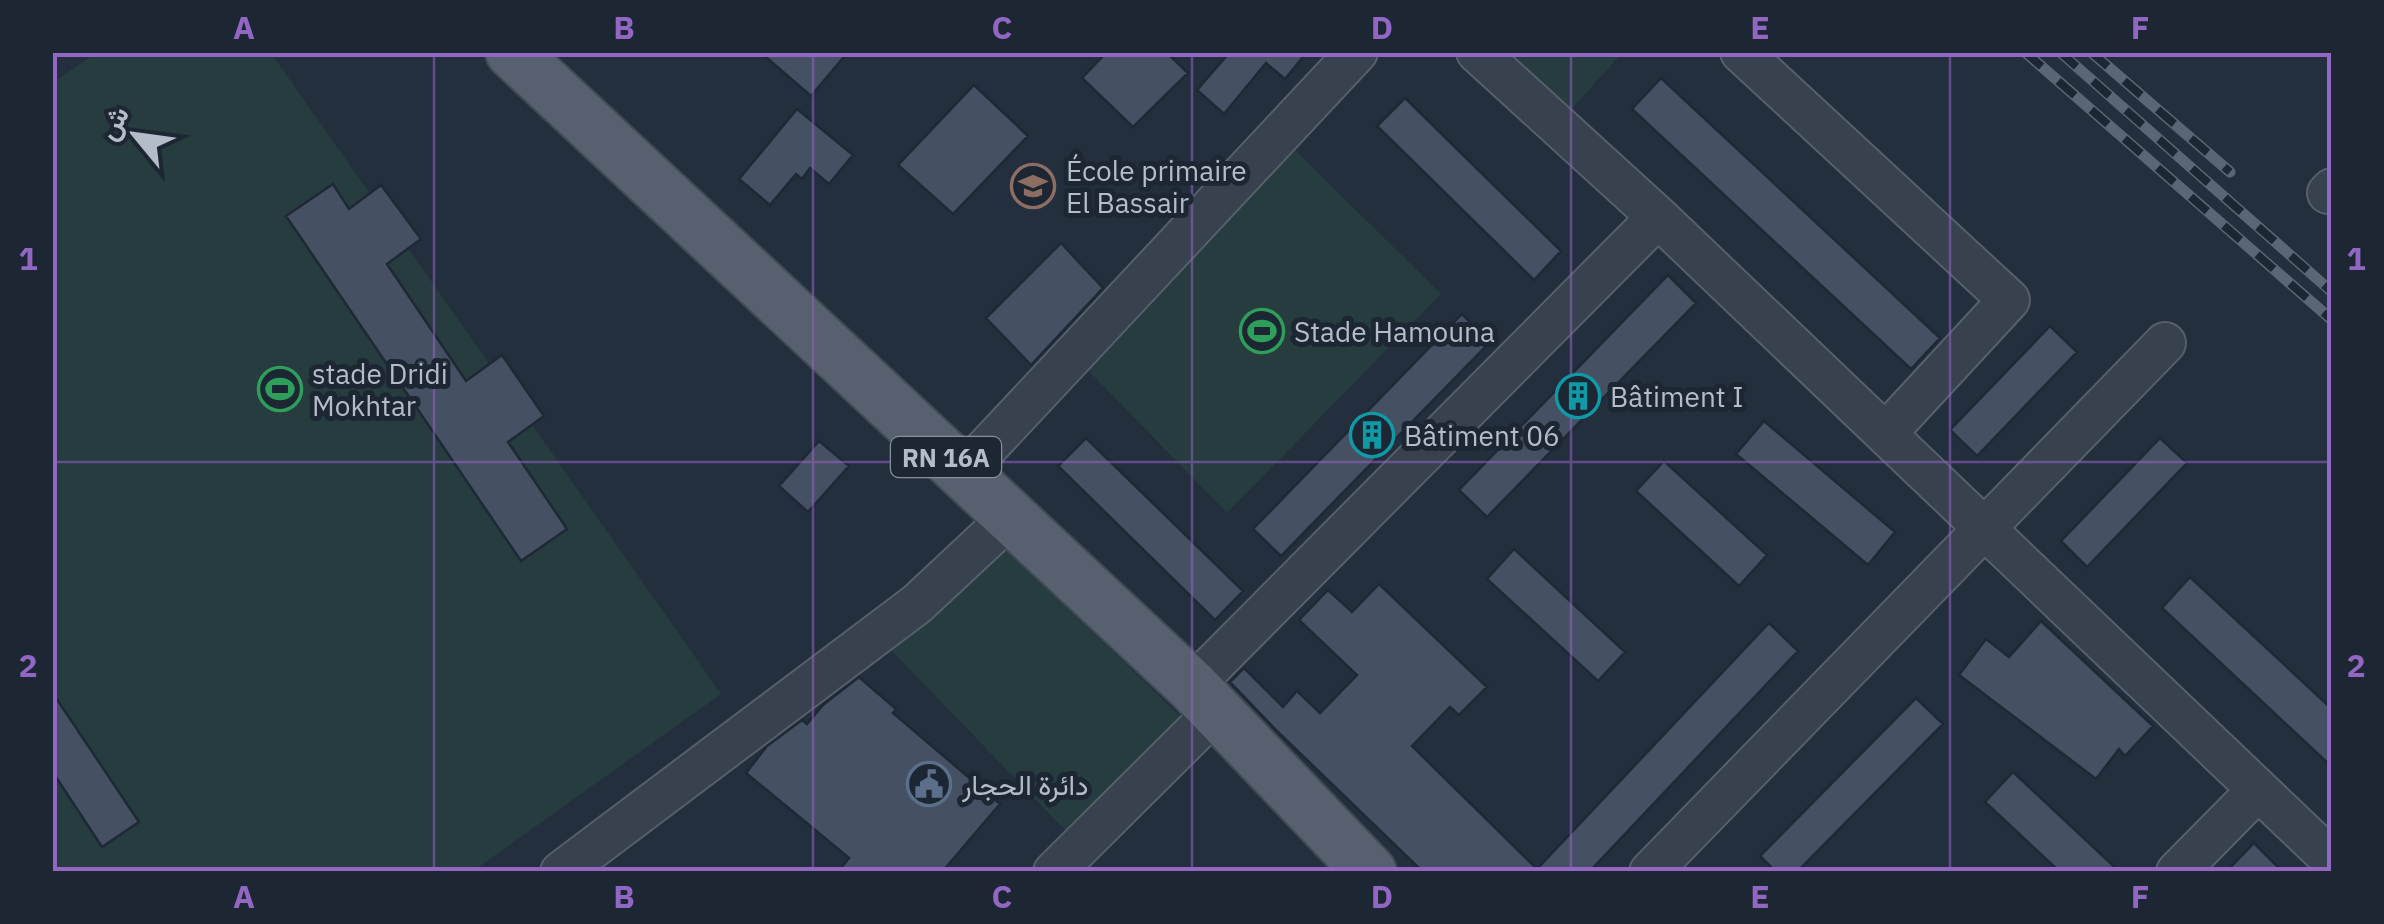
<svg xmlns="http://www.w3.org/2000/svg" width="2384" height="924" font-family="'IBM Plex Sans',Vazirmatn,sans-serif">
  <rect width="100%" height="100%" fill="#242f3e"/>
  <!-- green -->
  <path fill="#263c3f" d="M96,53H271L721,694L473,871H53L52,83Z
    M1501,53H1622L1568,113Z
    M1292,147L1441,294L1227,513L1085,367Z
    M1005,548L1181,717L1066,831L888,647Z"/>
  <!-- building -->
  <path fill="#455162" stroke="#1f2835" stroke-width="2.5" d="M760,52H848L811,96Z
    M1107,52H1166L1188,73L1133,127L1082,78Z
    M1230,52H1307L1285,79L1266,63L1224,114L1197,90Z
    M1661,78L1940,338L1911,369L1632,109Z
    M974,85L1028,136L953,214L898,165Z
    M1405,98L1561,251L1534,280L1377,126Z
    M797,109L853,155L829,184L810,168L802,179L796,174L770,205L739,179Z
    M333,184L349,209L381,185L421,239L387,264L466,381L502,355L544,416L508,442L567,529L521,561L286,216Z
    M1061,243L1103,288L1031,365L986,318Z
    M1668,275L1696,303L1487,517L1459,490Z
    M1462,314L1490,342L1281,556L1253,529Z
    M2050,326L2077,352L1977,456L1950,430Z
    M1764,421L1895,532L1868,565L1736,454Z
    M1086,438L1243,591L1215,620L1058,466Z
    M2160,438L2187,463L2087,567L2061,541Z
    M819,441L849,466L808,512L779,486Z
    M1664,461L1767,555L1739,586L1636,491Z
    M1514,549L1625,652L1598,681L1487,579Z
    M2190,577L2332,709V767L2162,608Z
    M1379,584L1487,687L1459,715L1450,707L1412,746L1537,869L1769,623L1798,651L1589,872H1423L1277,731L1230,682L1244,668L1283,707L1297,691L1320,713L1357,675L1299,620L1328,590L1352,612Z
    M2041,621L2153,726L2125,756L2119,749L2096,779L1959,675L1986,639L2009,657Z
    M859,677L896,709L893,713L1000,804L942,872H838L849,858L746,773L767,746L802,720L807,724L823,705Z
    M52,692L139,822L102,847L52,771Z
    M1916,698L1943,724L1797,872H1776L1760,856Z
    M2013,772L2120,872H2060L1985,802Z
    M2254,843L2283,872H2226Z"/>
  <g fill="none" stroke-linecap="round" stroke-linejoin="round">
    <defs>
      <path id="minor" d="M1477,52L1658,217L2332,860
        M1741,52L2009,300L1886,433
        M2328,193L2332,189
        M963,473L1357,52
        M1192,686L1658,217
        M561,872L917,604L1010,517
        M1054,872L1217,710
        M1650,872L2165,343
        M2177,872L2257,791"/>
      <path id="major" d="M512,52L1192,686L1370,872"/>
    </defs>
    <!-- minor casing -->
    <use href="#minor" stroke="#565f6c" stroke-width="44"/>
    <!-- major casing -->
    <use href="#major" stroke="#414a57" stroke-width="56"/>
    <!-- minor -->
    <use href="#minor" stroke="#38414e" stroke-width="40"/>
    <!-- major -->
    <use href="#major" stroke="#56606e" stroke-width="52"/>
    <defs>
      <path id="rail" d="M2025,52L2332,320
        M2060,52L2332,292
        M2091,52L2230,172"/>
    </defs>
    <!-- rail casing -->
    <use href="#rail" stroke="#5a6575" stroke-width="11"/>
    <!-- rail -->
    <use href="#rail" stroke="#1d2633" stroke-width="8" stroke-dasharray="22" stroke-linecap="butt"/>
  </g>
  <!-- grid -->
  <path fill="none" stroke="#9266c3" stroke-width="2.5" stroke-opacity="0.55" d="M434,52V872M813,52V872M1192,52V872M1571,52V872M1950,52V872M52,462H2332"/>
  <!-- icons -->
  <defs>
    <symbol id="school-ring" viewBox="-11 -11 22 22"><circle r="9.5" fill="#1d2633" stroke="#8d6e63" stroke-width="1.5"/><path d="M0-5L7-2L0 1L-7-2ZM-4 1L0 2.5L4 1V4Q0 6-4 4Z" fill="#8d6e63"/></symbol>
    <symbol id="stadium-ring" viewBox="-11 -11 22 22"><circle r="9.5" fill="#1d2633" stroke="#2e9e5b" stroke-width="1.5"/><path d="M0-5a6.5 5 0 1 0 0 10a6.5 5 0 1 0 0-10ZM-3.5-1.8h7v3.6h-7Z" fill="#2e9e5b"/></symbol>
    <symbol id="building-ring" viewBox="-11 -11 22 22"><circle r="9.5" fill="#1d2633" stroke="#0f9aa8" stroke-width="1.5"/><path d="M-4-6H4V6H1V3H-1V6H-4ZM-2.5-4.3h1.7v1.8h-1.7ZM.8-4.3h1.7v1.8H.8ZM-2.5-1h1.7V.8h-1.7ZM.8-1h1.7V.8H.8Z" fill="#0f9aa8"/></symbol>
    <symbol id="civic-ring" viewBox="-11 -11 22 22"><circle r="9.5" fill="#1d2633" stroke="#5c6f8a" stroke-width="1.5"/><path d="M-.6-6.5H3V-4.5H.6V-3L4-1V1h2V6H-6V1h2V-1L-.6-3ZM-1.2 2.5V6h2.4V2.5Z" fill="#5c6f8a"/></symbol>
  </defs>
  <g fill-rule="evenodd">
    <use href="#school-ring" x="1008" y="161" width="50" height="50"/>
    <use href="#stadium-ring" x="1237" y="306" width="50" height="50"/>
    <use href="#stadium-ring" x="255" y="364" width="50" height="50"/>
    <use href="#building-ring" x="1553" y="371" width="50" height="50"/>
    <use href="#building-ring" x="1347" y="410" width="50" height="50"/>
    <use href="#civic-ring" x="904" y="759" width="50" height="50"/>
  </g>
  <g text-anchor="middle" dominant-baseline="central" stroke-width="10" stroke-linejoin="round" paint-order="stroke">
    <!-- shield labels -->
    <rect fill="#1d2633" stroke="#878f9c" stroke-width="2.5" x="891" y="437" width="110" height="40" rx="8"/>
    <g font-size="25" font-weight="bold" fill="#b4bcc9">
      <text x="946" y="457">RN 16A</text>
    </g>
    <!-- poi labels -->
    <g font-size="28" fill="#b4bcc9" stroke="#1d2633" text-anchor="start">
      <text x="1066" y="170">École primaire<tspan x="1066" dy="32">El Bassair</tspan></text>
      <text x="1294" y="331">Stade Hamouna</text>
      <text x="312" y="373">stade Dridi<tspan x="312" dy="32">Mokhtar</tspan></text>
      <text x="1610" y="396">Bâtiment I</text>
      <text x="1404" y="435">Bâtiment 06</text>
      <text x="962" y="784">دائرة الحجار</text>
    </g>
  </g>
  <!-- border -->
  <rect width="2384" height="924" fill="none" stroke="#1d2633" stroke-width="110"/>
  <!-- north arrow -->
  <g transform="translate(135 135) rotate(299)" stroke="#1d2633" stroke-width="8" paint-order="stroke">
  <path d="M0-8L18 38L0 25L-18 38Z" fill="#b4bcc9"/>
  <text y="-15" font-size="28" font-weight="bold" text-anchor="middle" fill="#b4bcc9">ش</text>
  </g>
  <rect x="55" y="55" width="2274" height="814" fill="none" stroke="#9266c3" stroke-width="4"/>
  <g font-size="32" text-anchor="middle" font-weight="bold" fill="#9266c3">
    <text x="244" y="39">A</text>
    <text x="624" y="39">B</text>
    <text x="1002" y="39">C</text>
    <text x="1382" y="39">D</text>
    <text x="1760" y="39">E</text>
    <text x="2140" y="39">F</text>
    <text x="28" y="270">1</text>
    <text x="2356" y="270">1</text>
    <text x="28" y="677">2</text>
    <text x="2356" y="677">2</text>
    <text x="244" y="908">A</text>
    <text x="624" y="908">B</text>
    <text x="1002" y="908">C</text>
    <text x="1382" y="908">D</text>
    <text x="1760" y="908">E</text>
    <text x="2140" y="908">F</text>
  </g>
</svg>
